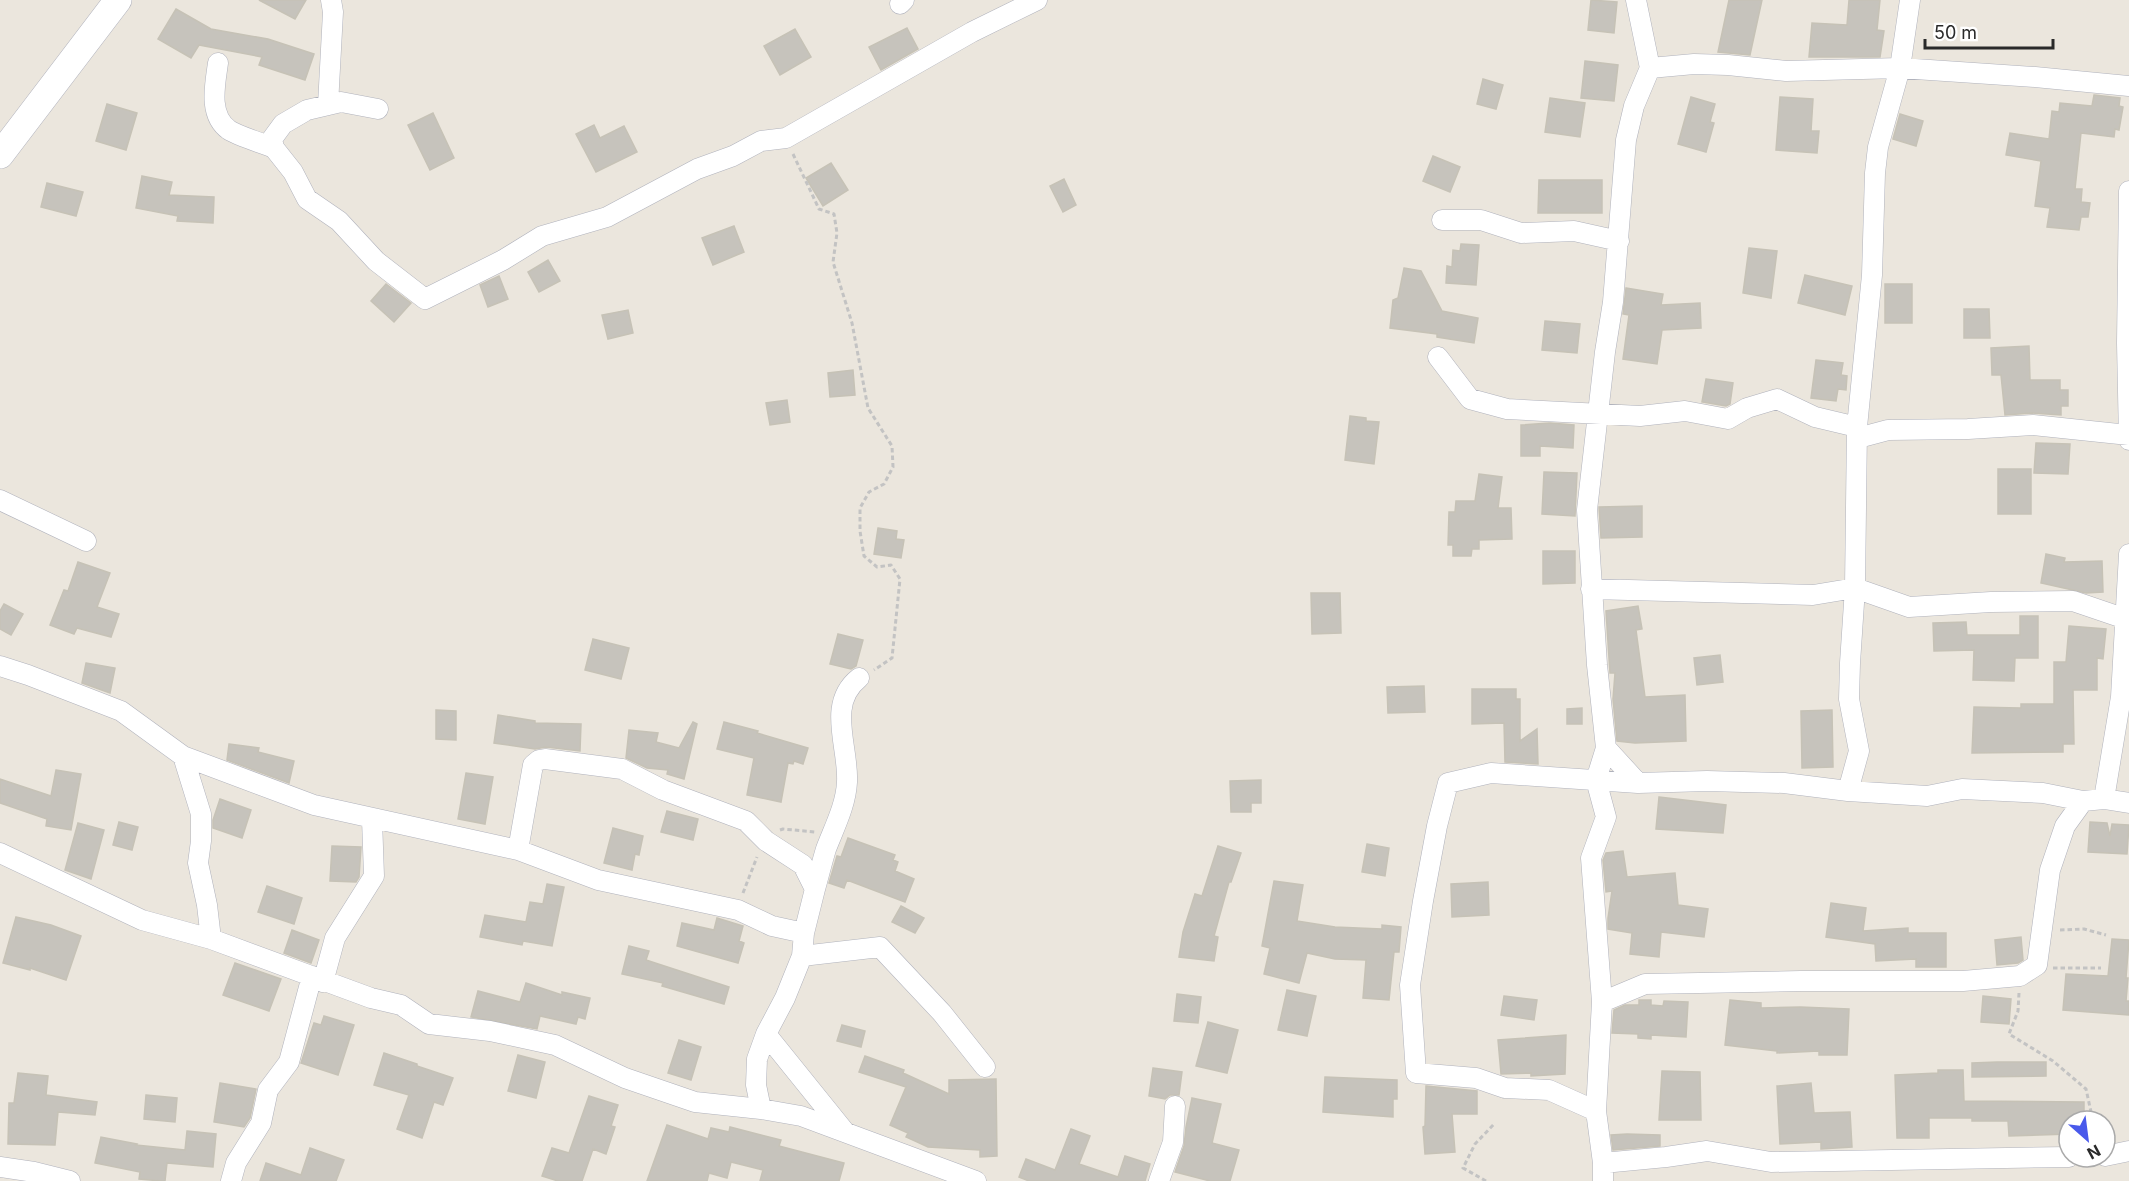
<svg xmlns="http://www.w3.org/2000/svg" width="2129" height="1181" font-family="Inter,sans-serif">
  <rect width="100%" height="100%" fill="#ebe6dd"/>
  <!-- building -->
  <path fill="#c6c3bc" stroke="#c6c2b6" stroke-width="1.5" d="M259,0H306L295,19Z
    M1591,0L1617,2L1614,33L1588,30Z
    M1729,0H1762L1750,55L1718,52Z
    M1849,0H1880L1877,30L1884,31L1880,57H1809L1812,23L1847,25Z
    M176,9L211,29L268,39L314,54L305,80L259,65L262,57L199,45L191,58L158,39Z
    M907,28L918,49L881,70L869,47Z
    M795,29L811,57L780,75L764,46Z
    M1585,61L1618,65L1614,101L1581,98Z
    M1483,79L1503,85L1496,109L1477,104Z
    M2094,95L2120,98L2119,106L2123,107L2119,130L2115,129L2114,137L2081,133L2075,189H2082L2081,202L2090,203L2088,217H2081L2079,230L2047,227L2050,208L2035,206L2041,161L2006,155L2010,133L2049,139L2052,111L2059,112L2060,103L2092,106Z
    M1691,97L1715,104L1710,122L1714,123L1706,152L1678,144Z
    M1780,97L1813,99L1811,131H1819L1817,153L1776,150Z
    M1550,98L1585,103L1580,137L1545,132Z
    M107,104L137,113L126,150L96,141Z
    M433,113L454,158L430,170L408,125Z
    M1900,114L1923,121L1916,146L1893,139Z
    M594,125L600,138L624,126L637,152L596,172L576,134Z
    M1433,156L1460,167L1450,192L1423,181Z
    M831,163L848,190L823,206L806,178Z
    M142,176L172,182L169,195L214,197L213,223L177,221L178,216L136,208Z
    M1064,179L1076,205L1063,212L1050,186Z
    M1539,180H1602V213H1538Z
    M47,183L83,192L76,216L41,207Z
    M734,226L744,252L713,265L702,238Z
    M1461,244L1479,245L1476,285L1446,283L1447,266L1452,267L1453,250L1460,251Z
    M1749,248L1777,251L1771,298L1743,293Z
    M548,260L560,281L539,292L528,272Z
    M1404,268L1421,271L1442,311L1478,318L1474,343L1437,337V334L1390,328L1393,300L1398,298Z
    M1805,275L1852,286L1845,315L1798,303Z
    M499,276L508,299L488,307L480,285Z
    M386,284L411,303L394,322L371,301Z
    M1885,284H1912V323H1885Z
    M1626,288L1663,294L1661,305L1700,303L1701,328L1662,330L1657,364L1623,359L1629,315L1623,314Z
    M1964,309H1989L1990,338H1964Z
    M628,310L633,333L608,339L602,315Z
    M1545,321L1580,324L1577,353L1542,350Z
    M2029,346L2030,380H2060V390H2068V406H2061V415L2032,413L2005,415L2001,375H1992L1991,348Z
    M1816,360L1843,363L1841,375L1847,376L1846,390L1838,389L1836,401L1811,398Z
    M853,370L855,395L830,397L828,373Z
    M1706,379L1733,383L1730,404L1726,406L1702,402Z
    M787,400L790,422L770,425L766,403Z
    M1350,416L1366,418V421L1379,422L1374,464L1345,460Z
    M1550,423L1574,425L1573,448L1540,446V456H1521V425Z
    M2036,443L2070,444L2068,474L2034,473Z
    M1998,469H2031V514H1998Z
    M1544,472L1577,473L1575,516L1542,514Z
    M1479,474L1502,477L1498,508H1511L1512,539L1479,540V549H1472L1471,556H1453V545H1448L1449,512H1455L1456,501H1475Z
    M1642,506V537L1601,538L1599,507Z
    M878,528L897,531L896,539L904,540L901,558L874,554Z
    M1543,551H1575V583L1543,584Z
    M2046,554L2065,558L2064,562L2102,561L2103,592L2086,593L2041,583Z
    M78,562L110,573L97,607L119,614L111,637L77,628L74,634L50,625L64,590L68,591Z
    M1311,593H1340L1341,633L1312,634Z
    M4,604L23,614L11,635L0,629V611Z
    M1638,606L1642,629L1636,630L1645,697L1685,695L1686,741L1635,743L1617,741L1613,699L1615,673H1610L1606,611Z
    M2020,616H2038V658H2015L2014,681L1973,680L1974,650L1934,651L1933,623L1966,622L1967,635H2020Z
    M2069,626L2106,629L2103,659L2097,658V690H2073L2074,744H2063V752L1972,753L1974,707L2021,708V704H2054V662H2066Z
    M838,634L863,640L856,666L851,669L830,664Z
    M593,639L629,648L621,679L585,670Z
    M1720,655L1723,682L1697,685L1694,658Z
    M86,663L115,668L110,693L82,683Z
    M1424,686L1425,712L1388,713L1387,687Z
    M1472,689H1516V699H1520V741L1537,729L1538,764L1505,762L1504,723L1472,724Z
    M1582,708V724H1567V709Z
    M436,710L456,711V740L436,739Z
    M1832,710L1833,767L1802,768L1801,711Z
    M498,715L535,721V723L581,724L580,751L546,747L535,749L494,743Z
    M693,722L697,724L684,779L667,774L668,770L647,768L626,758L629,730L658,733L656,742L679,748Z
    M724,722L758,731L757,733L808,748L803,764L794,761L793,764L788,763L781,802L747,795L754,758L717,749Z
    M229,744L259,748L258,752L294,761L289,783L227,760Z
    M56,770L81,774L71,830L46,826L47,819L0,803V779L51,796Z
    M466,773L493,777L485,824L458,819Z
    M1261,780V803H1251V812H1231L1230,781Z
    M1659,797L1726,805L1723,833L1656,829Z
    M220,799L251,810L242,838L213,828V820Z
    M667,811L698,819L693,840L661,832Z
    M119,822L138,827L132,850L113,845Z
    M2090,822L2107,823L2110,836L2112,824L2129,825L2127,854L2088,852Z
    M78,823L104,830L91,879L65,870Z
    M613,828L643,836L639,855L635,854L632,870L604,863Z
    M848,838L895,855L893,860L898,862L895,871L914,879L905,902L847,880L844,888L829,883L837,856L841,857Z
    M1367,844L1389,848L1385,876L1362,872Z
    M332,846L361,847L359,877L356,882L330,881Z
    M1218,846L1241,853L1231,882H1229L1214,936L1218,937L1214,961L1179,957L1183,932L1195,894L1202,896Z
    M1623,851L1627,877L1675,873L1678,905L1708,909L1704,937L1661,932L1659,957L1630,954L1632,933L1608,929V918L1612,891L1606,892L1603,860L1606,853Z
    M1274,881L1303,885L1297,921L1335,927L1382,929V925L1401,927L1399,952H1394L1389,1000L1363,998L1366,960L1335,959L1307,953L1299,983L1264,974L1270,948L1262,946Z
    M1488,882L1489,915L1452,917L1451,884Z
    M547,884L564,887L552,946L523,941L522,945L480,937L485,915L526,922L530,902L543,904Z
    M267,886L302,898L294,924L258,912Z
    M1831,903L1866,908L1863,931L1908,928V933H1946V967H1916V959L1876,961L1875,944L1826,937Z
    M901,906L924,918L915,933L892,922Z
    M16,917L51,925L81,936L66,980L30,968V970L3,963Z
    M717,918L743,926L739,941L744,943L738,963L677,946L682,923L714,930Z
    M292,930L319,940L311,963L284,953Z
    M2021,937L2023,960L2018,963L1997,965L1995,940Z
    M2112,939L2129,940L2126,978H2128L2126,1001H2129V1015L2063,1010L2066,974L2108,976Z
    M629,946L649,951L646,960L729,987L724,1004L662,986L663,983L622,974Z
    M235,963L281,979L269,1011L223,995Z
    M526,983L562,995V992L590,998L585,1019L578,1017L576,1024L540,1016L537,1029L471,1017L478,991L520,1002Z
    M1287,990L1316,996L1307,1036L1278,1030Z
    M1177,994L1201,997L1198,1023L1174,1021Z
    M1504,996L1537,1000L1534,1020L1501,1015Z
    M1983,996L2011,999L2009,1024L1981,1022Z
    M1639,1000H1651V1005L1663,1006L1664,1001L1688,1002L1686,1037L1651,1035V1039L1638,1038V1034L1612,1033L1614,1010L1625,1005H1639Z
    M1730,1000L1761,1003V1008L1800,1007L1849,1009L1847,1055H1819V1051L1777,1053V1051L1725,1045Z
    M324,1016L354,1025L338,1075L301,1063L314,1023L321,1025Z
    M1208,1022L1238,1030L1227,1073L1196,1066Z
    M842,1025L865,1031L861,1047L837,1041Z
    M1566,1035L1565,1074L1531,1076V1073L1501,1074L1498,1040Z
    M679,1040L701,1047L691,1080L668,1073Z
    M384,1053L417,1064V1066L453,1078L443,1105L434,1102L422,1138L397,1129L409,1095L374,1085Z
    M518,1055L545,1062L536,1098L508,1091Z
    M865,1056L904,1070L903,1073L949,1094V1080L996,1079L997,1156L980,1157V1150L928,1147L906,1137L908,1133L890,1125L906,1087L859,1072Z
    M1997,1062H2046V1076L1972,1077V1063Z
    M1153,1068L1182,1072L1179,1095H1170L1165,1099L1149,1096Z
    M1938,1070H1963L1964,1101L2084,1102V1121H2069V1134L2009,1136L2008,1121H1972V1118H1929V1138H1897L1895,1075L1938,1073Z
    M1662,1071L1700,1072L1701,1120H1659Z
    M18,1073L48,1076L46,1095L97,1102L95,1115L58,1112L55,1145L8,1144L9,1103H14Z
    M1325,1077L1397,1080V1099H1393V1117L1323,1112Z
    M220,1083L256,1089L250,1118L244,1127L214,1122Z
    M1811,1083L1814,1113L1850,1112L1852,1147L1821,1149V1142L1780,1144L1777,1086Z
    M1426,1086L1477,1091V1114H1452L1455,1152L1425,1154L1423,1127L1425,1126Z
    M146,1095L177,1098L175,1122L144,1119Z
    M589,1096L618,1105L611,1126L615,1127L606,1154L593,1149L582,1181H558L542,1176L552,1148L569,1153Z
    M1192,1098L1221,1104L1212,1143L1239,1150L1230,1181H1210L1175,1172L1184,1146L1186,1127Z
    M667,1125L708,1139L711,1128L729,1132L730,1127L781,1140L779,1146L844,1163L839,1181H760L763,1170L731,1162L727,1178L709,1173L707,1181H647Z
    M1071,1129L1090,1136L1079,1164L1118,1177L1125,1156L1150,1164L1145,1181H1029L1019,1177L1026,1159L1055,1170Z
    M187,1131L216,1134L213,1167L167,1163L165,1181H161L139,1179L140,1172L95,1163L101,1137L137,1144L136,1145L185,1150Z
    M1627,1134L1660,1135V1146L1613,1150L1611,1135Z
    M310,1148L344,1160L336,1181H260L266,1163L301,1175Z"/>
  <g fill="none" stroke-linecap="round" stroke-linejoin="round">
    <defs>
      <path id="street" d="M900,4L904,0
        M218,63C215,85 208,115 229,130C238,136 262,143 274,148
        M1650,68L1694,64L1728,65L1786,71L1900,68L2035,77L2129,86
        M328,105L333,12L331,0
        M378,109L341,102L307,110L283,124L272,139L274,148L293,172L307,199L339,221L376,261L425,299L503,260L542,236L607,217L697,169L733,156L761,141L786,138L972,32L1037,0
        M2129,191L2127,343L2129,440
        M1442,220H1481L1521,233L1574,231L1619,241
        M1438,357L1470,399L1507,409L1640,416L1685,411L1728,419L1747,408L1777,399L1815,417L1857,427
        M1858,438L1888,430L1968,429L2033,425L2129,435
        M0,500L86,541
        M1591,589L1813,595L1855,588L1909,607L1991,602L2073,601L2129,620
        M0,666L28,675L121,711L183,756L314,805L518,850L598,880L738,910L772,926L804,933
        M1606,748L1638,783
        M183,756L201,814V841L198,863L207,905L211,939
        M1848,791L1859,751L1849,699L1850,663L1855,588L1857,427L1872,275L1875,173L1878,147L1900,68L1910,0
        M2104,799L2121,697L2129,554
        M518,850L533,765L539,760L545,759L622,769L663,790L746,821L766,841L803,865L815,889L804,933L802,956L785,998L766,1034L757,1059L756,1085L761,1109
        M0,853L142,920L211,939L371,998L401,1005L429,1024L490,1031L555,1045L625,1078L695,1102L761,1109L801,1116L976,1181
        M815,889C819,875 822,862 826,849C834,828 846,805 847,782C849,747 826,704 859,678
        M802,956L880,947L942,1013L985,1067
        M323,982L335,938L374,876L372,819
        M1602,1002L1645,984L1801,981H1963L2020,976L2037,965L2050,870L2065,826L2083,801
        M766,1034L845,1132
        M1596,1111L1549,1090L1505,1088L1476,1078L1416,1073L1410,985L1423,901L1437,826L1448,783L1491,773L1638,783L1707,781L1784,783L1848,791L1927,796L1962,789L2043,793L2083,801L2104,799L2129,803
        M2105,1156L2129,1151
        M1603,1163L1666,1157L1707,1151L1771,1162L2069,1157
        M0,1167L34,1172L70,1181
        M231,1181L236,1163L261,1123L268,1090L289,1062L312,976
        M1159,1181L1173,1142L1175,1106
        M1603,1181V1163L1596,1111L1602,1002L1591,858L1606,817L1596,780L1606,748L1597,665L1587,510L1605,352L1613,302L1626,140L1634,106L1650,68L1636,0"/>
      <path id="secondary" d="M0,155L118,0"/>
    </defs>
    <!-- street casing -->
    <use href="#street" stroke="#b0b2bc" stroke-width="21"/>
    <!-- secondary casing -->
    <use href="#secondary" stroke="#b0b2bc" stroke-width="28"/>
    <!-- path -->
    <path stroke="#c3c3c3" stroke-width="3" stroke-dasharray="4.5 3" stroke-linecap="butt" d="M793,154L819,209L834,214L837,233L833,262L852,323L868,408L892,446L893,467L884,484L869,492L860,508V531L864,556L877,567L891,565L900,579L892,658L874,670
      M780,830L783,829L815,832
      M743,893L757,857
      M2060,930L2084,929L2106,935
      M2053,968H2101
      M2019,993L2018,1011L2009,1034L2053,1061L2086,1089L2093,1121
      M1486,1181L1463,1168L1475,1144L1495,1123"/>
    <!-- street -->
    <use href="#street" stroke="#fff" stroke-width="20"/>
    <!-- secondary -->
    <use href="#secondary" stroke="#fff" stroke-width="27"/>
  </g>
  <!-- north arrow -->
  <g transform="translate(2087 1139) rotate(152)"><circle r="28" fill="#ffffff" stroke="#aaaaaa" stroke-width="1.5"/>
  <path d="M0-4.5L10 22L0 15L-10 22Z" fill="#4959eb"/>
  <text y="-9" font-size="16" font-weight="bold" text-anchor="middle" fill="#2a2a2a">N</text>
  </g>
  <!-- scale -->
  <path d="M1925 39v9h128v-9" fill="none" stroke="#2a2a2a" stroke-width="3"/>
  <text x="1934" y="39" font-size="18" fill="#2a2a2a" stroke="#ffffff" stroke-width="4.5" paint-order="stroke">50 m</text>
</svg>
